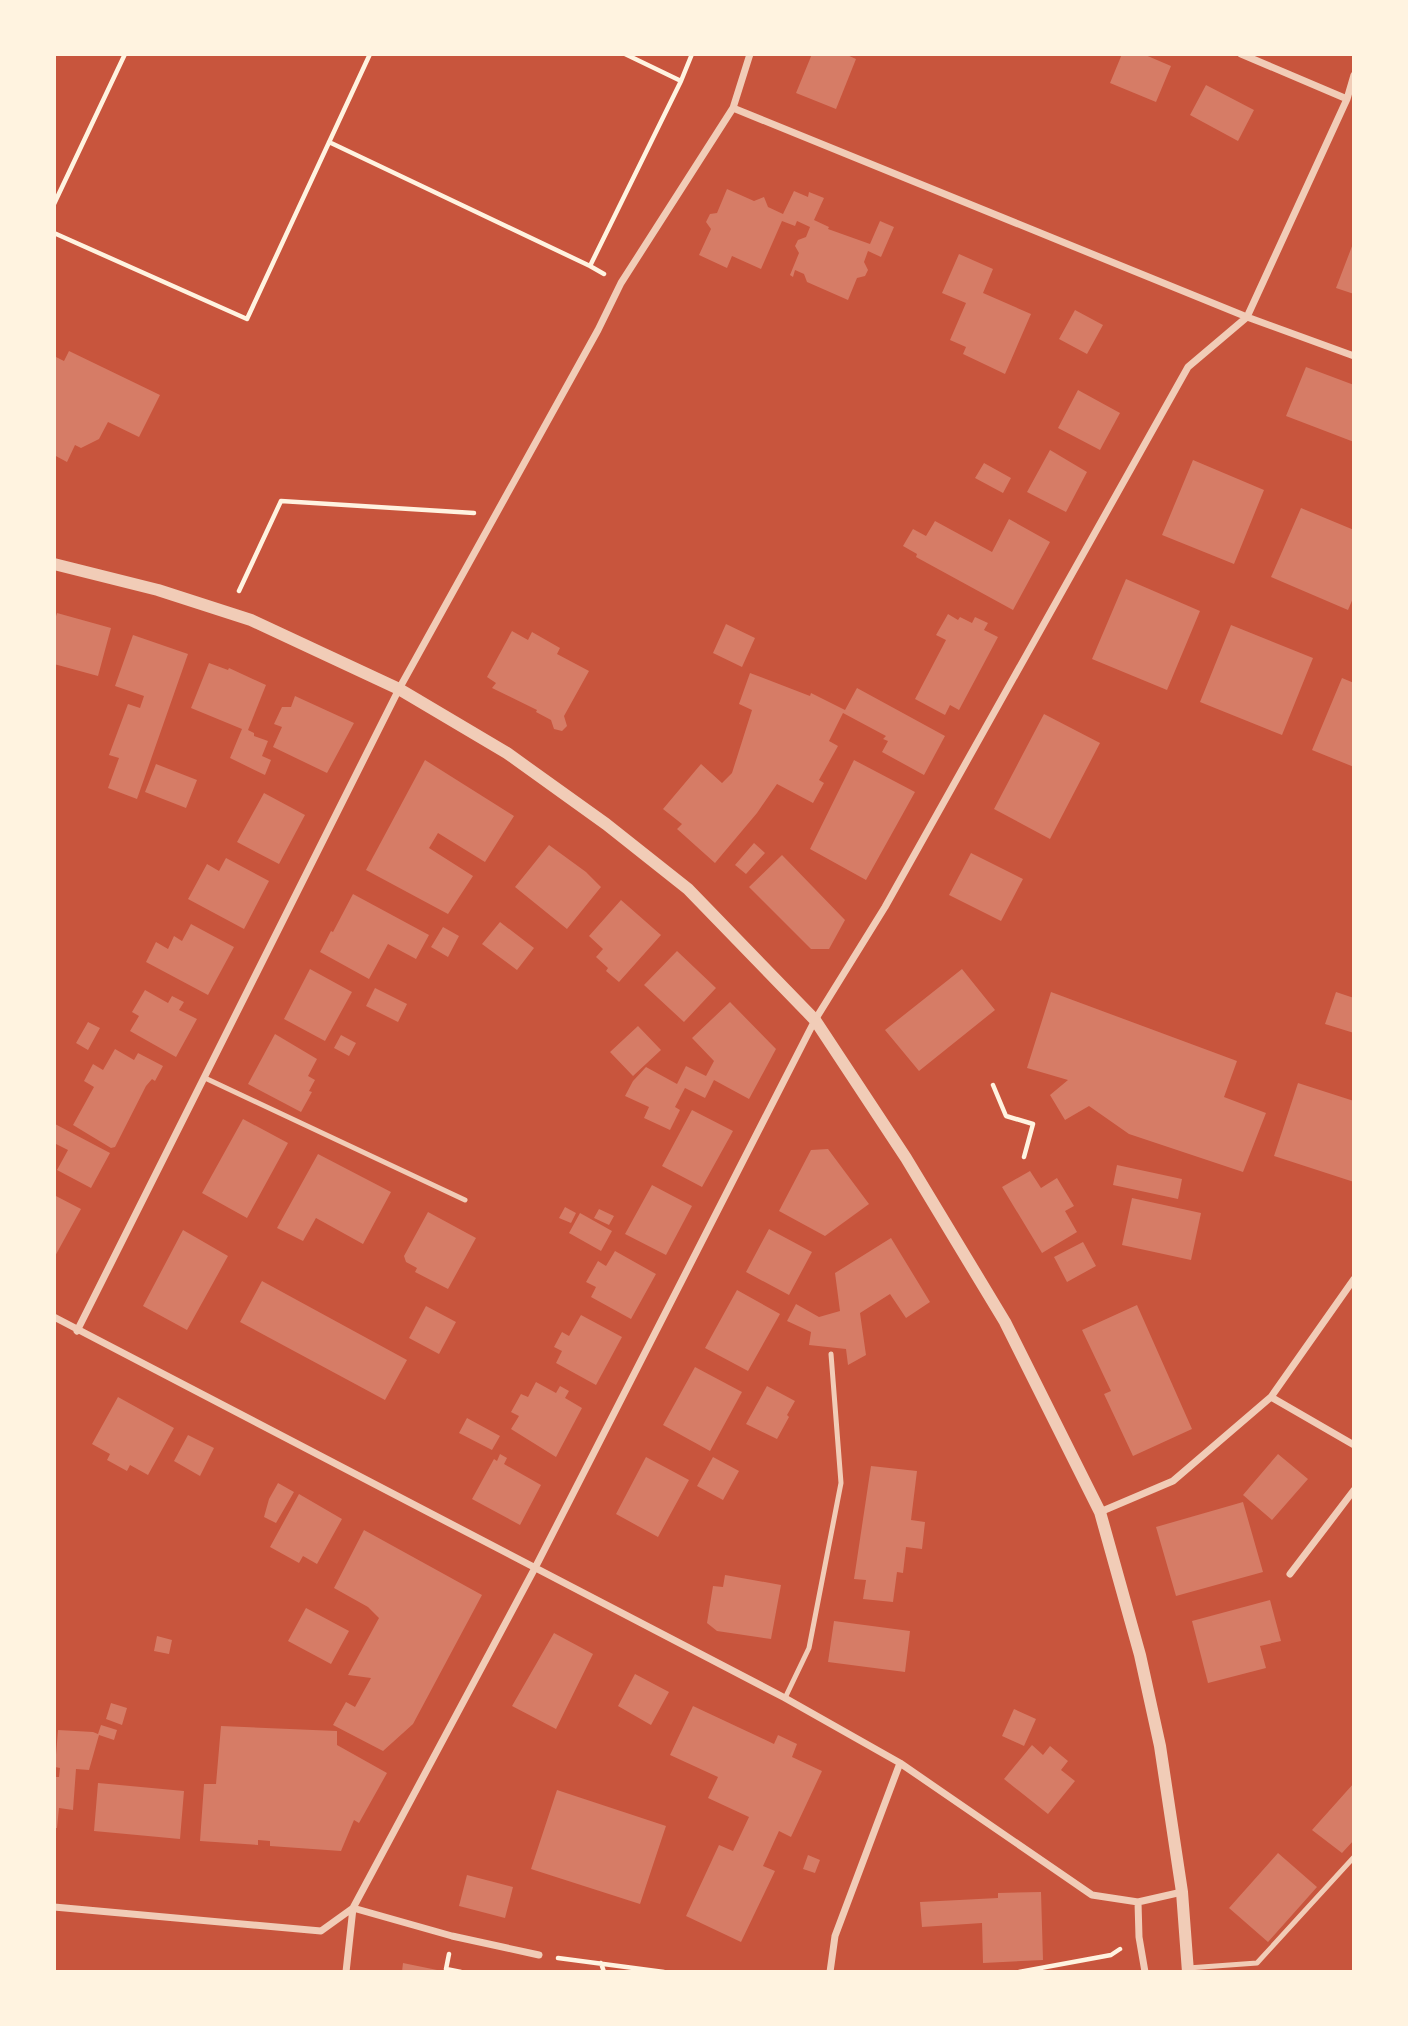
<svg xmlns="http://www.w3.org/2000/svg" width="1408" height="2026" font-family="Jost,sans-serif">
  <rect width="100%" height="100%" fill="#c8553d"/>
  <!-- building -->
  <path fill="#d67c66" d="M812,54H845L856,59L836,109L796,93Z
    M1122,54H1143L1171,66L1156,102L1110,83Z
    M1206,85L1254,110L1238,141L1190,115Z
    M727,189L754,201L764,197L768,207L783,214L794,191L808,197L809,192L824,198L814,220L829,227L828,229L870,244L880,221L894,227L881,257L868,251L864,262L868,270L865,276L857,278L848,300L807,282L804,274L795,270L793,277L790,275L799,253L795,246L798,240L806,237L810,227L797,221L795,226L782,221L761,269L732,256L727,268L699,255L711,229L706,222L710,214L717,213Z
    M1354,241V294L1336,288Z
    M959,254L993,269L983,293L1031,314L1005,374L963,354L966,347L950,340L966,303L942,293Z
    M1075,310L1103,325L1087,354L1059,339Z
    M69,351L160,395L139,437L108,422L99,439L81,448L75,445L67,462L54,455V356L64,361Z
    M1306,367L1354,385V442L1286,416Z
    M1078,390L1120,413L1100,450L1058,428Z
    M1050,450L1087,472L1066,512L1027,492Z
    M1193,460L1264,490L1234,564L1162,535Z
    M984,463L1011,478L1003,493L975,478Z
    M1301,508L1354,530V596L1348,610L1271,577Z
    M1009,519L1050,542L1013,610L916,557L917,554L903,546L913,529L926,536L935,521L992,552Z
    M1126,579L1200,611L1167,690L1092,659Z
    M57,613L111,628L98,676L54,664V623Z
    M948,614L958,620L960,617L972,623L975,617L988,623L984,630L998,637L959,710L950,705L945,715L915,699L946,640L936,635Z
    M726,624L755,638L742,667L713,653Z
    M1231,625L1313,658L1282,735L1200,702Z
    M512,631L528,640L532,632L560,648L557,654L589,671L564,716L567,726L562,731L554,729L551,720L536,712L537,710L492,688L496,683L487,677Z
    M133,635L188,654L137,799L108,788L119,758L109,755L128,704L140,708L144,696L115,686Z
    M209,663L228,670L229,668L266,685L248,730L254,733V736L268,741L262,756L271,760L265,775L230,758L242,729L191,708Z
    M750,673L810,696L811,693L845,710L857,688L945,736L924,775L882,752L888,741L883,739L886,736L843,713L829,741L838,746L819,780L824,783L813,803L777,784L757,813L715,863L677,829L682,824L663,809L701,764L722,783L732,773L752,710L739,704Z
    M1342,678L1354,683V767L1312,750Z
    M295,696L354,723L327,773L273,747L282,727L274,724L282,707H291Z
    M1044,714L1100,743L1050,839L994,809Z
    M425,760L514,816L485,862L438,833L429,848L473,876L448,914L366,870Z
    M854,760L915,792L866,880L810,849Z
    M156,764L197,780L186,808L145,792Z
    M264,793L305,815L279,864L237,842Z
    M754,843L765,853L746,874L735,865Z
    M549,845L586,872L601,887L567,929L515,887Z
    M971,853L1023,879L1001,921L949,895Z
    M782,855L845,920L829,949H811L749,887Z
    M226,858L269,881L244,929L188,899L207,864L219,871Z
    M353,894L429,935L416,959L388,944L369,979L320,952L331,931L333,932Z
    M621,900L661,935L619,982L606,971L608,968L596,957L603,949L589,936Z
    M500,922L534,948L517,970L482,944Z
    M191,924L234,947L208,995L146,962L156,942L168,949L174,936L182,941Z
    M443,927L459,936L448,957L431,947Z
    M677,951L716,988L684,1022L644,985Z
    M310,969L352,992L325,1041L284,1019Z
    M962,969L995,1010L919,1071L885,1030Z
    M375,988L407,1004L398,1022L366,1006Z
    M145,990L168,1003L172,996L184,1002L179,1010L197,1019L176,1057L130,1031L139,1016L132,1012Z
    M1051,992L1237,1061L1224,1097L1266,1113L1243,1172L1129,1134L1089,1106L1065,1120L1050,1095L1068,1080L1027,1068Z
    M1336,992L1354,998V1033L1325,1024Z
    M730,1002L776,1049L749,1099L714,1080L705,1098L685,1088L675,1107L680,1110L670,1130L644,1118L649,1107L625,1096L633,1081L646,1067L677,1084L686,1066L706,1076L714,1061L692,1038Z
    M88,1022L100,1028L88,1050L76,1043Z
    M638,1026L661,1050L633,1076L610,1052Z
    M275,1034L317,1059L308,1076L315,1080L309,1091L312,1092L301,1112L248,1084Z
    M341,1035L356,1043L349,1056L334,1048Z
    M115,1049L134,1060L138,1053L163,1066L155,1081L152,1079L146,1086L115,1147L111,1148L73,1125L94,1087L84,1081L93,1064L103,1070Z
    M1298,1083L1354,1101V1182L1274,1156Z
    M692,1110L733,1131L702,1187L662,1166Z
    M243,1119L288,1143L247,1218L202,1193Z
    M55,1124L110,1153L91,1188L57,1170L68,1150L54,1143Z
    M828,1149L869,1204L825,1236L779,1211L811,1150Z
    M318,1154L391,1192L363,1244L316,1218L303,1241L277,1228Z
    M1117,1165L1182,1179L1178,1199L1113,1185Z
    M1030,1171L1041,1188L1057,1178L1074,1206L1065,1211L1077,1232L1042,1253L1002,1187Z
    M652,1185L692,1206L666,1255L625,1234Z
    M54,1195L81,1209L54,1258Z
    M1132,1198L1201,1213L1191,1260L1122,1245Z
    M565,1207L576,1213L571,1223L559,1218Z
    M599,1209L614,1216L609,1225L594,1218Z
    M428,1212L476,1238L448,1289L415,1272L417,1268L406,1262L404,1256Z
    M580,1213L612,1231L601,1251L569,1233Z
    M769,1229L812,1252L789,1295L746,1272Z
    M183,1230L228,1256L187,1330L143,1306Z
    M891,1238L930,1302L906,1318L890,1294L860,1313L866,1355L848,1365L846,1349L809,1345L811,1332L787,1321L796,1304L819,1317L840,1311L835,1273Z
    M1083,1242L1096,1266L1067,1282L1054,1257Z
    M615,1251L656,1274L631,1319L591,1297L596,1287L586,1282L598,1261L606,1266Z
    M262,1281L407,1360L385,1400L240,1322Z
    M737,1290L780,1314L748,1371L705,1348Z
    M1137,1305L1192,1429L1133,1456L1104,1394L1111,1391L1082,1330Z
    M426,1306L456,1322L439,1354L409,1338Z
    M581,1315L622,1337L596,1385L556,1363L562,1351L554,1347L562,1332L569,1336Z
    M695,1367L742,1392L710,1451L663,1425Z
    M536,1382L556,1393L560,1386L569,1391L565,1398L582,1408L556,1457L511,1429L519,1416L511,1412L521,1394L528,1397Z
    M767,1386L795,1401L787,1415L789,1417L777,1439L746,1424Z
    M118,1397L174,1428L148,1475L130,1465L127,1471L107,1460L110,1454L92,1444Z
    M467,1418L500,1436L492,1450L459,1433Z
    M188,1435L214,1448L200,1476L174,1461Z
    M500,1454L507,1458L504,1464L541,1485L520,1525L472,1499L494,1459L497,1461Z
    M1278,1454L1308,1479L1272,1520L1243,1495Z
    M646,1457L689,1480L658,1537L616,1514Z
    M713,1457L739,1471L723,1500L697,1486Z
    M871,1466L917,1471L911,1520L925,1522L922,1549L906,1547L903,1573L897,1572L893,1602L863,1599L866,1580L854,1579Z
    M278,1483L294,1492L276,1523L264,1517L269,1499Z
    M299,1494L342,1519L317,1564L303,1556L299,1563L270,1547Z
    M1243,1502L1263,1572L1176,1596L1156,1527Z
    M364,1530L482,1595L413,1724L383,1751L333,1725L346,1702L355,1707L371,1678L348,1675L379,1618L368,1607L334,1588Z
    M725,1575L781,1585L771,1639L717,1631L707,1623L713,1586L723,1587Z
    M1270,1600L1281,1641L1260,1646L1266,1668L1208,1683L1192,1621Z
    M306,1608L349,1631L331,1664L288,1641Z
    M834,1621L910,1631L905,1672L828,1662Z
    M554,1633L593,1654L556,1729L512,1706Z
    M157,1636L172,1640L169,1654L154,1651Z
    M635,1674L669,1692L651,1725L618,1706Z
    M111,1703L127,1708L122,1725L106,1719Z
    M693,1706L774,1744L778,1735L797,1744L792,1757L822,1771L791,1837L779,1831L763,1866L775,1871L741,1942L686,1916L719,1845L733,1851L749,1817L708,1798L718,1777L670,1755Z
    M1014,1709L1036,1719L1024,1746L1002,1736Z
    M101,1725L117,1730L114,1740L99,1735L89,1770L76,1769L73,1810L59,1808L57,1828H54V1777H59L60,1768L55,1767L58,1730L93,1732L98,1734Z
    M221,1726L337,1731V1745L387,1773L359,1823L354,1820L341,1851L270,1846V1841L258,1840V1845L200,1841L204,1784H216Z
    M1032,1745L1043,1755L1050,1746L1068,1761L1061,1770L1075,1781L1048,1814L1004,1779Z
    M98,1783L184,1791L180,1839L94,1831Z
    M1354,1783V1840L1342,1853L1312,1830Z
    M557,1790L666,1826L640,1904L531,1869Z
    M1278,1853L1317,1887L1268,1942L1229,1908Z
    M808,1855L820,1860L815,1873L803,1869Z
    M467,1875L513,1887L505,1918L459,1906Z
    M1041,1892L1043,1960L983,1963L982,1923L922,1927L920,1902L998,1898V1893Z
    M403,1963L442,1971V1972H402Z"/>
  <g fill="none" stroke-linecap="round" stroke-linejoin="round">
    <!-- path -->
    <path stroke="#fff3e0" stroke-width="4.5" d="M625,54L681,81L692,54
      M329,142L590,266L681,81
      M54,204L125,54
      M54,233L247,319L370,54
      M590,266L604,274
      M239,591L281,501L474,513
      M993,1085L1006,1116L1033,1124L1024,1157
      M449,1954L446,1969L461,1972
      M558,1958L664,1972
      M601,1963L604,1972
      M1019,1972L1111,1955L1120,1949"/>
    <!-- service -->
    <path stroke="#f1ccb7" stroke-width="5" d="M205,1078L465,1200
      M785,1698L809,1648L841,1483L831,1354
      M1188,1968L1257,1963L1354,1857"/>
    <!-- minor -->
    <path stroke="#f1ccb7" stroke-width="7" d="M1241,54L1347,99
      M733,108L1247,317L1354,356
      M54,1317L785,1698L900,1763L1092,1895L1138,1902L1182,1892
      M77,1331L399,689L598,330L621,283L733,108L750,54
      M1271,1397L1354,1445
      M1100,1512L1173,1481L1271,1397L1354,1279
      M1290,1574L1354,1490
      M1138,1902L1139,1937L1145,1972
      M54,1907L321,1931L353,1908
      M353,1908L452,1936L539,1955
      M346,1972L353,1908L536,1566L815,1020L885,907L1188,367L1247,317L1347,99L1354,75
      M830,1972L835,1936L900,1763"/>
    <!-- tertiary -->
    <path stroke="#f1ccb7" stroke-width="12" d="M54,564L158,590L251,620L399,689L507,753L606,824L688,889L815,1020L906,1158L1005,1322L1100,1512L1140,1655L1160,1746L1182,1892L1188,1972"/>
  </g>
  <!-- border -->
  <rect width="1408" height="2026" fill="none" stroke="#fff3e0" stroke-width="112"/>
</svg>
